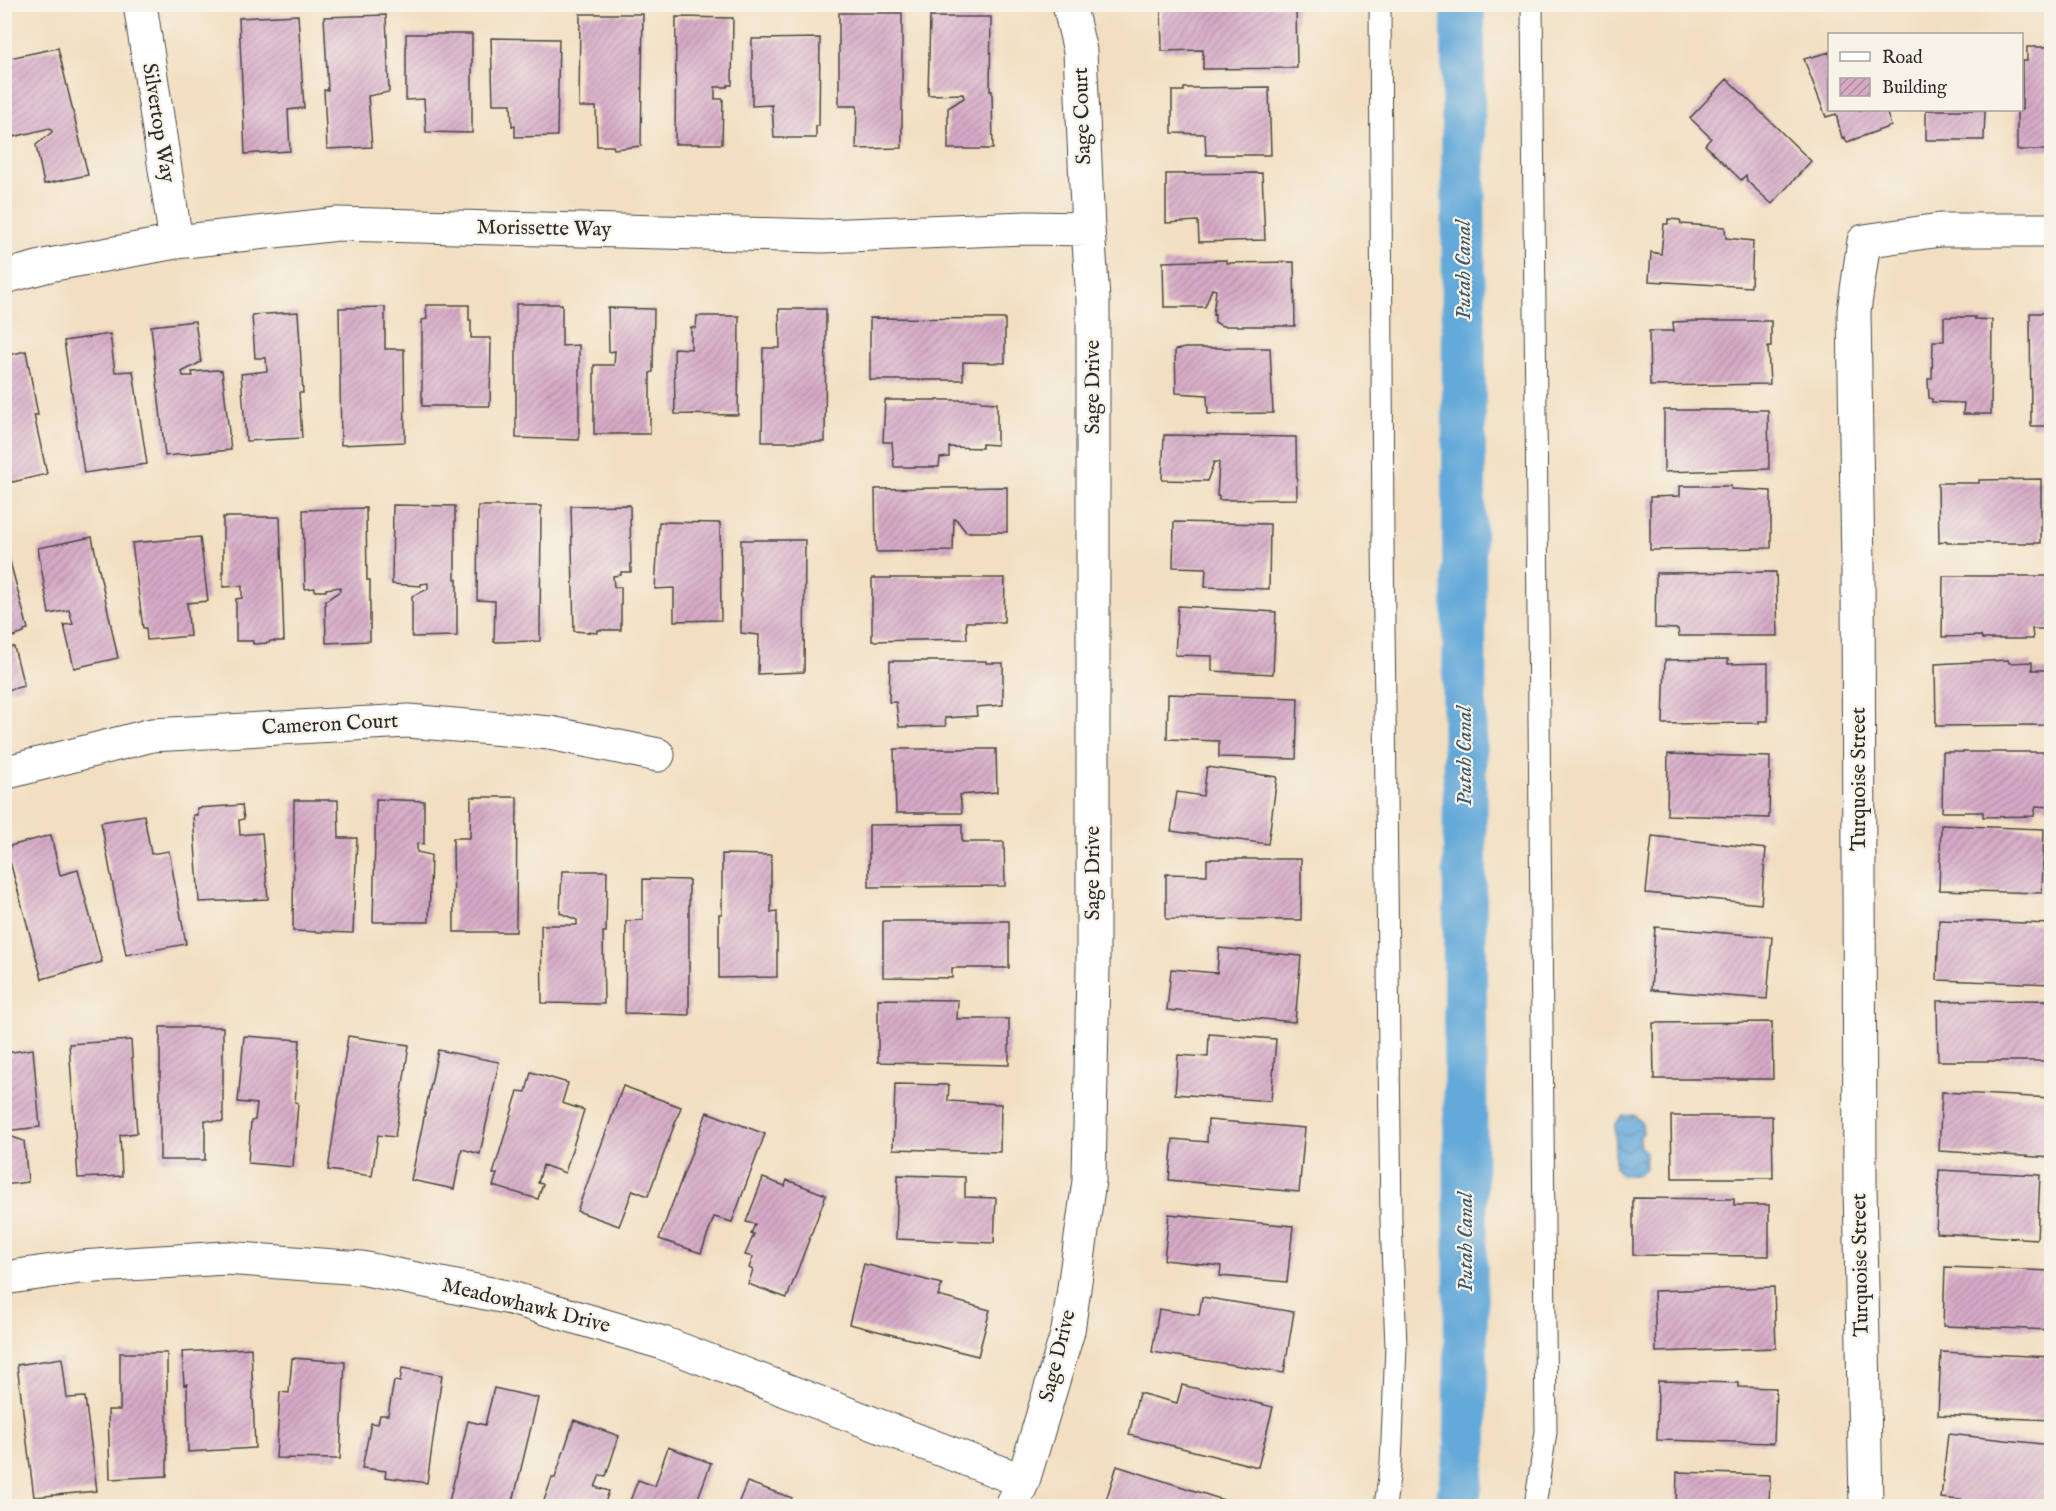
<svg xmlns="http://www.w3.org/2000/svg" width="2056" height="1511" font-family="'IM FELL English',serif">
  <defs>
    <pattern id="water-waves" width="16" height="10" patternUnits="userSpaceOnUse" patternTransform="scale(1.5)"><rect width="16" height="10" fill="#63a9d9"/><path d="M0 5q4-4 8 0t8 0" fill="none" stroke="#528ab0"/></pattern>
    <pattern id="building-hatch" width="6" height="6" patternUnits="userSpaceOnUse" patternTransform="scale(1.5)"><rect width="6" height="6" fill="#d6aac7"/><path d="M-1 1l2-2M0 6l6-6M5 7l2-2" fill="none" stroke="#ae8ba2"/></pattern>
  </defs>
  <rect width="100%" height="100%" fill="#f7f3e8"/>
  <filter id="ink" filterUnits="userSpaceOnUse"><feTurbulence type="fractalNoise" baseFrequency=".0167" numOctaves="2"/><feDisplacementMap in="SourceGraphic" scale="12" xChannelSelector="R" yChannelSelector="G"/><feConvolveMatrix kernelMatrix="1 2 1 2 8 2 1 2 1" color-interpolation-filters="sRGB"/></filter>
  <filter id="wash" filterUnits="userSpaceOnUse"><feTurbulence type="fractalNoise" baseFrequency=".008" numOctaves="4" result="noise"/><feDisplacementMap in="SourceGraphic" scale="24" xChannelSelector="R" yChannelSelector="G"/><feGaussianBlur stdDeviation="1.35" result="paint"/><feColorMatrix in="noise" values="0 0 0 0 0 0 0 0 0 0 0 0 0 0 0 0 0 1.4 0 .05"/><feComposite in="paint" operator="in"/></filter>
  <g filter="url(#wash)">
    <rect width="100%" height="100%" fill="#f2dfc1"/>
    <!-- water -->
    <path fill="url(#water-waves)" stroke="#476a82" stroke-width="1.5" d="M1634,1115L1642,1123L1643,1133L1640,1136V1146L1645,1152L1646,1168L1638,1175H1621L1615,1168V1124L1623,1116Z"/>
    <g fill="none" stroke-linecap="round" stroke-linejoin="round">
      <!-- canal -->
      <path stroke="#63a9d9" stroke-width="44" d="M1457,1506L1466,1448L1463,4"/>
    </g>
    <g id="blocks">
      <!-- building -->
      <path fill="url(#building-hatch)" d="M1296,5L1297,68L1203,69V50L1162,51L1161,6Z
        M839,13H902V148L856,149L857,106H839Z
        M580,14H643L641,146L614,149L613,146H597L596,107H579Z
        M298,15L304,108L288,110L290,151L245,154L239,18Z
        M386,15L389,92L368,96L372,147L327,149L324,90H328L324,17Z
        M676,17L733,18L732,85H728L727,87H715V99H723L722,144H675Z
        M930,17H991L990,91H992L993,149H948V108L964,98L963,94L928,95Z
        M406,34H472V133L426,132L424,99L406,100Z
        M491,38L559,39L557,136L515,137V125L512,126L511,104H493Z
        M820,38L819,126H816V138H774L772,105L752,106V39Z
        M2027,47H2052V150H2017V110H2022V61H2027Z
        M58,48L88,175L44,184L36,145L52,132L50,128L13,137L4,96V59Z
        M1830,52V110H1886L1891,126L1847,142L1844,137L1842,138L1836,114L1826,117L1804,59Z
        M1727,79L1811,161L1772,204L1747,181L1746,175L1741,180L1705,145L1711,138L1690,118Z
        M1269,87L1271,155H1206L1205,134L1172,133V91H1184V88Z
        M1926,110H1985L1984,140H1926Z
        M1262,173L1265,240L1199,242L1198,221L1166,223V174Z
        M1668,219L1680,220L1681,224L1725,227L1726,238L1753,241L1751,287L1649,281L1651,252L1661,254L1664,224H1668Z
        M1226,260V263L1294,262L1295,326H1222L1215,322V314L1213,315L1216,290L1212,289L1205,307H1164L1163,262Z
        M516,304H562V346L579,345V440L516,438Z
        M426,305H469V320H471V338H491L490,406H422V320L427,319Z
        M385,307V349H404L405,442L341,445L339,308Z
        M608,308L654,309L653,372L650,373V434H594V365H614L615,351L609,352Z
        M779,309H826L825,442H762L763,348H780Z
        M298,312L303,393H299L302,438L246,441L241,374L267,371L266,358H255L252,315Z
        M2030,313H2052V426H2031Z
        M697,316H739L738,415L675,414L674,348L691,349V327L696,328Z
        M1944,317H1975V319L1992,320L1991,414H1963L1964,403L1932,402V399L1929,398L1928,379L1932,378L1933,341H1944Z
        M870,318L1005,319V363L963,362V380H870Z
        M195,321L201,362L182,372L183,376H193L192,372L217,370L222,371L231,450L165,456L151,326Z
        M1697,321H1771V347H1768L1770,384L1650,386L1649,331H1674L1673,322Z
        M110,334L115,372L133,371L147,464L84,473L64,341Z
        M1185,348H1270L1273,413L1208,414L1207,395L1176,393L1175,350Z
        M26,351L38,415H34L47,474L4,484V356Z
        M885,400H980L981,402L997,403V445L982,444V448L949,447V457L940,458L939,467H894L892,442H883Z
        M1664,410H1768L1769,469L1664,472Z
        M1164,435L1296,437L1297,499L1219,500V496H1217L1219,462H1214L1207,481L1162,480Z
        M2041,479V543H1947V541L1939,543L1938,483H1979V480Z
        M1680,486H1731V489L1771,491V548L1650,550V497L1680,496Z
        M1007,487V532H966L956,519H954L953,551L876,552L875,489Z
        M393,505L455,506V579H457V636L412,637V596L428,589V583L421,584V586L392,584Z
        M630,505L631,572H621V575L613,576L614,587H621V630H598V633L574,631L571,506Z
        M478,506H541L540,641L494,642L495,601L477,600Z
        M366,508L367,580H370V641L326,643L325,601L340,591V587L326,589V591H315V588L305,589L303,510Z
        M223,517H280L284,641H270L269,643L253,644V641H236V599L242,598V586L223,587Z
        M659,522L720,523L721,620L674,621V588L655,589Z
        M1174,522L1270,524L1269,589L1205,587L1206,568L1173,567Z
        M92,537L118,658L74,668L64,625L73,624L69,610L49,614L38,548Z
        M200,537L208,601L187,603L190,636L147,640L146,628H143L132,543Z
        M741,540H805L804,672L758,674L759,635L741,633Z
        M8,554L28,629L24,630V633L9,638L8,636L4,638V555Z
        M1776,572L1778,636H1679L1678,629L1655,628L1656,573Z
        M1943,576H2052V629H2032L2033,639H1982L1981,636L1942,637Z
        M872,578H1005L1004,622H966L967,639L872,641Z
        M1178,606L1276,612L1273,674L1212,671V656L1175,655Z
        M4,646L14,647L24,686L4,691Z
        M1728,659V664L1768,663V721H1759V723L1663,724L1665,660Z
        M2008,660L2009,663L2032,662V670H2052V725L1936,726L1935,664Z
        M890,661H986V663H1003V705L976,707L977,716L945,718L946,726L899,727L896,702H889Z
        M1168,694L1298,698L1296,759L1219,757V741L1167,739Z
        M894,749H996L997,792L960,795L962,813H896Z
        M1943,752H2052V807L2036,806L2034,816L1983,817V812H1942Z
        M1668,754L1770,757L1769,818L1667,815Z
        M1207,767L1277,777L1268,844L1171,831L1177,792L1203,796Z
        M471,797H517L516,932H454L453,838H470Z
        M376,799L424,801V844L417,843V852L431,855L429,922H373Z
        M294,800H338L339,838H357L353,933L293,931Z
        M242,805L244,819L239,820L240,835L262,833L268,899L199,902L193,815H197V808Z
        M144,815L151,854L169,851L186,944L126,955L101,822Z
        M962,824V842H1004L1005,886L869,887V825Z
        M1941,825L2044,829L2042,893L1939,890Z
        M51,835L60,875L78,870L102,962L42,979L6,847Z
        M1652,836L1766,849L1761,904L1646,893Z
        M722,854L771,855V912L777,911V977L719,978V914H722Z
        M1207,859H1301V920L1166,919V874L1207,875Z
        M562,871H607L606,932H603L604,1004L542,1003L541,925H577V920L560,913Z
        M643,879L689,880V1015L625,1013L626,921L643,920Z
        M1939,920L2052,924V984L1937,980Z
        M883,921H1009V968H952V978L883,977Z
        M1655,927L1772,937L1767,999L1651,990Z
        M1219,948L1301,956L1295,1022L1167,1010L1171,969L1217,973Z
        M4,962L12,986L4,988Z
        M878,999L958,1000L957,1019H1009V1065L878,1062Z
        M2052,1000V1061H1938L1937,1001Z
        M1772,1022L1773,1079H1654L1653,1023Z
        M160,1027H223V1122L205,1120V1160H160Z
        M1209,1034L1276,1039L1271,1101L1175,1094L1178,1055L1208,1057Z
        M244,1036L300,1040L295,1102L298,1103L293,1167L248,1163L251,1121L255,1120L257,1104L238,1102Z
        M348,1036L409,1045L395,1137L378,1135L372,1176L328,1170Z
        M131,1040L137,1133L120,1135L122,1176L78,1178L69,1044Z
        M33,1049L40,1127L5,1131V1053Z
        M438,1050L499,1062L480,1154L462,1149L454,1189L411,1180Z
        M531,1072L568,1083L562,1103L584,1110L565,1173L543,1165L538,1183L543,1184L538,1199L493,1186L497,1174H493L518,1091L526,1092Z
        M895,1084L949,1085L948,1101L1001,1104L1000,1152L893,1149Z
        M623,1086L681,1107L648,1196L633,1190L619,1226L577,1211Z
        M1942,1092L2052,1098V1158L1939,1151Z
        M707,1112L765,1134L732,1222L714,1217L701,1253L659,1239Z
        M1671,1116H1772L1773,1178H1672Z
        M1208,1120L1305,1128L1299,1192L1169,1180L1173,1139L1207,1142Z
        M4,1134L24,1141L28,1182L4,1185Z
        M1939,1170L2040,1175L2037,1239L1936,1233Z
        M898,1175L965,1177V1197L996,1198L994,1243L896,1239Z
        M763,1178L785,1186L787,1180L826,1195L787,1298L748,1284L753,1270L749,1268L753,1257L745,1255L754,1234H751L755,1224L746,1222Z
        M1633,1198L1734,1199V1205H1769V1256L1633,1255Z
        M1169,1214L1293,1226L1287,1282L1220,1276L1221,1266L1164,1260Z
        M864,1264L942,1284L938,1296L990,1310L978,1356L849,1324Z
        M1945,1267L2052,1271V1330L1943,1326Z
        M1774,1287L1776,1348L1656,1352L1654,1291Z
        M1202,1297L1294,1312L1284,1373L1152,1352L1159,1309L1199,1315Z
        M251,1348L255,1448L188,1452L187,1384L184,1385L182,1352Z
        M1941,1352L2052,1357V1420L1938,1415Z
        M120,1353H167V1476L110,1479L108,1410H120Z
        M62,1358L67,1398L85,1397L97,1491L34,1497L17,1365Z
        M292,1358L345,1362L340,1459L276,1458L280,1392L289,1393Z
        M402,1368L442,1375L427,1483L385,1477L386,1471L362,1468L371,1423L378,1424L380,1415H388L394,1381L400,1382Z
        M1658,1381L1739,1383V1387L1776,1388L1774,1443L1657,1440Z
        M1182,1385L1273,1407L1258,1467L1129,1435L1139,1393L1177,1403Z
        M494,1388L538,1398L512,1506H448L468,1421L485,1425Z
        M574,1420L619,1436L606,1476L600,1475L595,1487L609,1491L604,1506H542L552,1478H555Z
        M1948,1434L2052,1445L2050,1506H2019L1941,1498Z
        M668,1447L711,1463L695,1506H628L638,1480L655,1486Z
        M1117,1466L1236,1504L1235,1506H1104Z
        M1677,1472L1770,1475L1769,1506H1676Z
        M747,1482L792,1498L789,1506H737Z"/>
    </g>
  </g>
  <g filter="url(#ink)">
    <use href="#blocks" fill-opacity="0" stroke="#494642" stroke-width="1.5"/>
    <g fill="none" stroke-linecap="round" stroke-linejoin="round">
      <defs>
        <path id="service" d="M1380,4L1383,539L1391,1221L1396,1346L1391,1463L1385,1506
          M1532,4L1546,1432L1535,1506"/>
        <path id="minor" d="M140,4L176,242
          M4,277L49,265L176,242L338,224L823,236L1027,228L1088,229
          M4,773L152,735L408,721L550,733L658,755
          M4,1278L80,1267L225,1258L361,1268L511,1298L663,1343L1023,1481
          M1012,1506L1023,1481L1068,1331L1089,1181L1093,967V299L1088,229L1080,51L1069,4
          M1866,1506L1860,1183L1858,567L1854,311L1864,241L1940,230H2052"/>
      </defs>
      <!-- service casing -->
      <use href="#service" stroke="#494642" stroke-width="23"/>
      <!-- minor casing -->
      <use href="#minor" stroke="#494642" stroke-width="35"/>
      <!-- service -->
      <use href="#service" stroke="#fff" stroke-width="21"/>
      <!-- minor -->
      <use href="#minor" stroke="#fff" stroke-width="33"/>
    </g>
  </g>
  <g text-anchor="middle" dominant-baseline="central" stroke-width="4.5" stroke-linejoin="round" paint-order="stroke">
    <!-- street labels -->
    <g font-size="21" fill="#2b2b2b" stroke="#f7f3e8">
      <text transform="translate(1083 116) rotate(-92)">Sage Court</text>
      <text transform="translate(158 123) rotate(81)">Silvertop Way</text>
      <text transform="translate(544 229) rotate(1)">Morissette Way</text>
      <text transform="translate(1093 387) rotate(-90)">Sage Drive</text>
      <text transform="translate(330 725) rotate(-3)">Cameron Court</text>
      <text transform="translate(1859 779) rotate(-90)">Turquoise Street</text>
      <text transform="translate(1093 873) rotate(-90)">Sage Drive</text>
      <text transform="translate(1861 1265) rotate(-91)">Turquoise Street</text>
      <text transform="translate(526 1306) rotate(14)">Meadowhawk Drive</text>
      <text transform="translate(1058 1356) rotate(-76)">Sage Drive</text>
    </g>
    <!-- water labels -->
    <g font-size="22" font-style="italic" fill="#3f5768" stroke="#f7f3e8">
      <text transform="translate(1464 270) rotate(-90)">Putah Canal</text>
      <text transform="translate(1465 756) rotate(-90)">Putah Canal</text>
      <text transform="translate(1466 1242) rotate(-90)">Putah Canal</text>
    </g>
  </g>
  <!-- margin -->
  <rect width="2056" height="1511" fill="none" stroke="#f7f3e8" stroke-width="24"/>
  <!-- legend -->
  <rect x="1828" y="33" width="195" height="78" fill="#f7f3e8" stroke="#a5a39c" stroke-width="1.5"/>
  <rect x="1840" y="52" width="30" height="9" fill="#ffffff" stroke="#a5a39c" stroke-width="1.5"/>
  <text x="1882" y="63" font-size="18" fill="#2b2b2b">Road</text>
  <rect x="1840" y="78" width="30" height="18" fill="url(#building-hatch)" stroke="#a5a39c" stroke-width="1.5"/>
  <text x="1882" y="93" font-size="18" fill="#2b2b2b">Building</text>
</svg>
